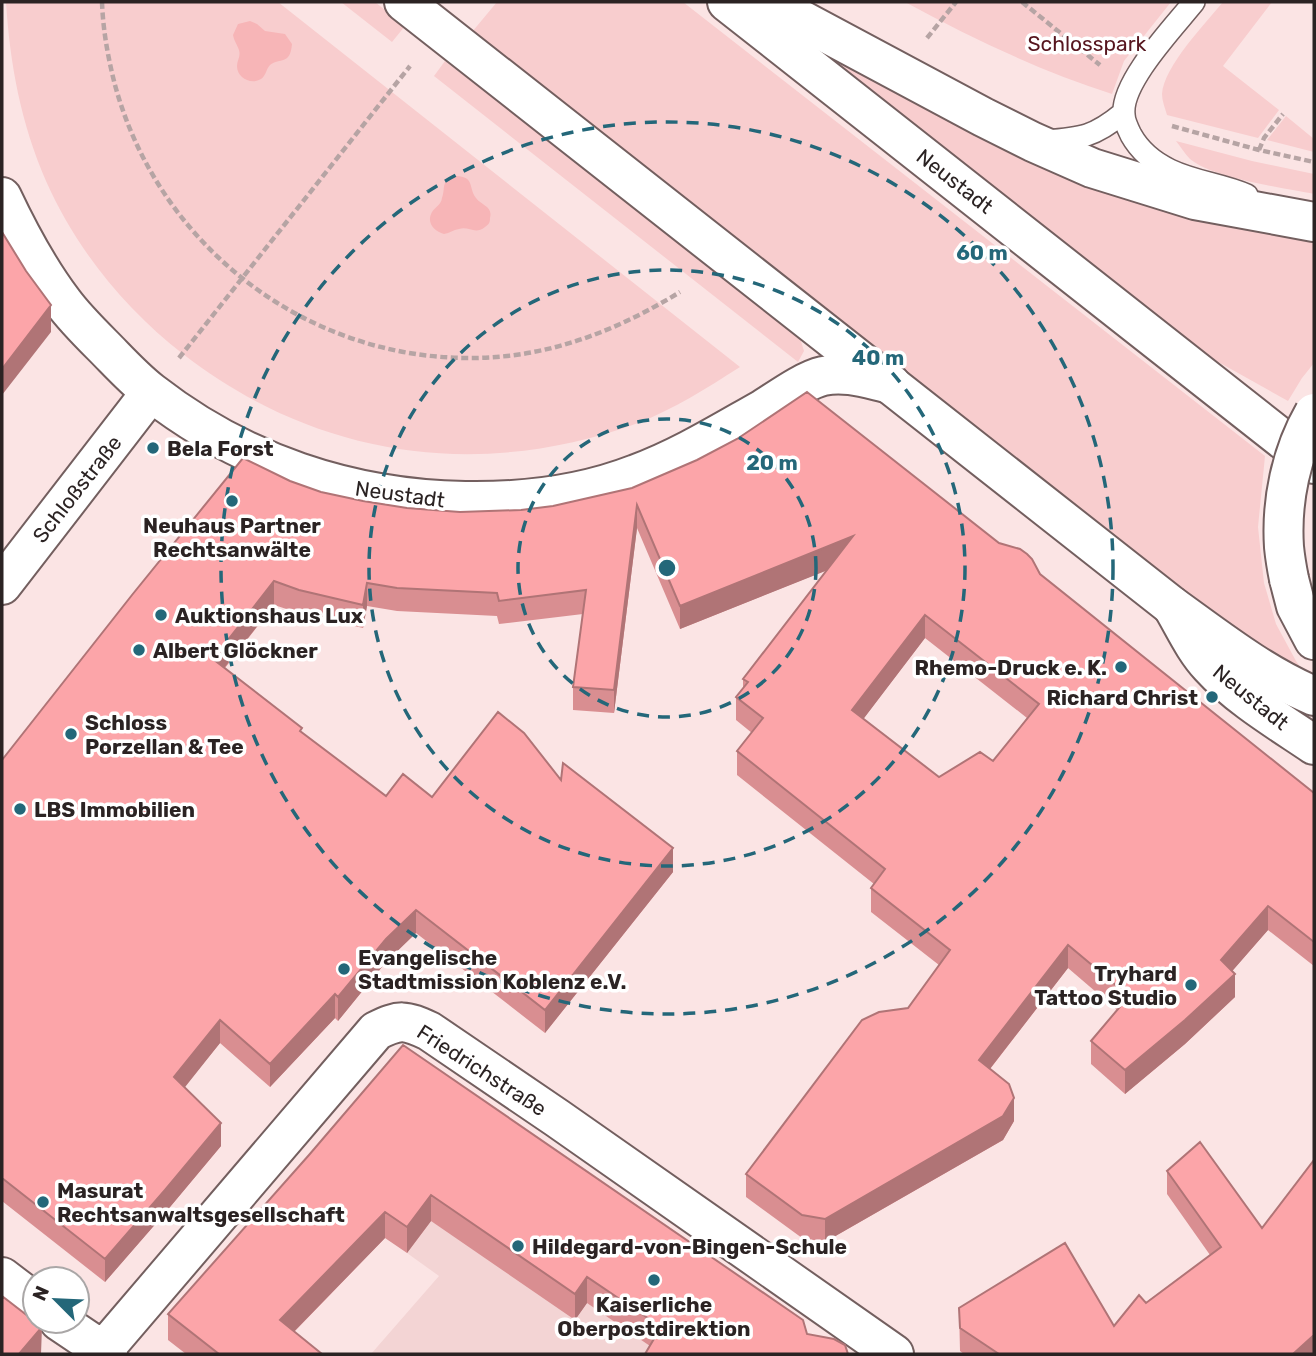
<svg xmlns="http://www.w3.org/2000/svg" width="1316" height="1356" font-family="Rubik,sans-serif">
  <rect width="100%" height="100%" fill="#fbe4e4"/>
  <!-- built -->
  <path fill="#f3d4d4" d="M451,1192L813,1354H371L439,1276L407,1253Z"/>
  <!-- green -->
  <path fill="#f8cdce" d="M6,2H278L740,367C707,388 674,409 638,423C479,481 317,458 183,354C125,309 76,249 46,181C21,123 10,65 6,2Z
    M341,2H375L405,26L392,42Z
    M497,2H683L1265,456L1258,527L1264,583L1276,624L1296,661L1306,675L1233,633L472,32Z
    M905,2H1171L1124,61L1112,94C1040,71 971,38 905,2Z
    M1223,2H1272L1223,66L1279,110L1258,138L1167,115C1165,108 1162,101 1162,94C1164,66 1205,24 1223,2Z
    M807,39L965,130L1071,178L1186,217L1314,242V363L1302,378L1288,401L1179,340L805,47Z
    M445,61L799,335L804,351L798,362L434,76Z
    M1286,116L1314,139V152L1267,140Z
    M1176,141L1252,161L1314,174V194C1283,188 1213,178 1190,159C1185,154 1181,147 1176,141Z"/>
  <!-- water -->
  <path fill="#f7b5b7" d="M250,21L257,24L265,31L285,34L292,44C290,66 280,57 270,65C266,69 266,76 261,79C251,85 237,78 237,66C237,60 241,57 239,50C237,44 234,41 233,35L238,24Z
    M456,176C475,177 468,187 476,198C482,206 493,206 490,218C490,223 489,224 485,227C475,235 469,226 459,229C453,230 450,233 444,234C434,231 426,223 432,212C435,207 441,205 442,198C446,185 440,182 456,176Z"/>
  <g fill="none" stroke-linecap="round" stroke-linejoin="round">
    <defs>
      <path id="service" d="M1194,2C1174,27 1121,82 1124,114C1124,121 1128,129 1131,135C1140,151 1153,162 1170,170C1195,182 1222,184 1247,195
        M1045,141C1082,138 1094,137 1123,113"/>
      <path id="minor" d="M2,197C19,233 38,269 63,302C74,317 88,331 102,345C118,361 133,378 151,392C242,463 350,499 465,501C523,502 582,495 636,474C680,458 722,432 763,409C779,399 805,380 823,376C846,371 868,379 891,384
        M2,585L151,392
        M1172,606C1184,626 1194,649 1210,666C1238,697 1280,722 1314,745
        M2,1277L35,1302
        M59,1321L108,1354
        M100,1354L376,1031C400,1019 405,1020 429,1031L557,1118L894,1354"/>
      <path id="tertiary" d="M404,2L1172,606C1218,639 1262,674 1314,696
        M727,2L1314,464"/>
      <path id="primary" d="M768,2L983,117L1033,142L1092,168L1195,200L1314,222
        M1289,579L1296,606L1314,640"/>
    </defs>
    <!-- service casing -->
    <use href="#service" stroke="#735f5f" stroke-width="24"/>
    <!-- minor casing -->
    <use href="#minor" stroke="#735f5f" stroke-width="42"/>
    <!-- tertiary casing -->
    <use href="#tertiary" stroke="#735f5f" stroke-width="42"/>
    <!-- primary casing -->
    <use href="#primary" stroke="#735f5f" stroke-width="42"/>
    <!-- path -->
    <path stroke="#b6a4a4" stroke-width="4.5" stroke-dasharray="7 3.5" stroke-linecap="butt" d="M102,2C103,30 108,58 115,85C162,258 328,375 507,356C570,349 626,325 680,292
      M1022,2L1100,65
      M927,38L956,2
      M1172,126L1259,150L1314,162
      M1259,150L1264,138L1283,114
      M179,358L410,66"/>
    <!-- service -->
    <use href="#service" stroke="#fff" stroke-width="21"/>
    <!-- minor -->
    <use href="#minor" stroke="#fff" stroke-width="38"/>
    <!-- tertiary -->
    <use href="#tertiary" stroke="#fff" stroke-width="38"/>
    <!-- primary -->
    <use href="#primary" stroke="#fff" stroke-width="38"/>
    <defs>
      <path id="primary-bridge" d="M1289,579C1287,569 1285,557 1284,547C1281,501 1291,453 1314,413"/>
    </defs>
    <!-- primary-bridge casing -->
    <use href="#primary-bridge" stroke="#735f5f" stroke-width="42" stroke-linecap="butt"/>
    <!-- primary-bridge -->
    <use href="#primary-bridge" stroke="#fff" stroke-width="38"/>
  </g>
  <!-- wall -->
  <path fill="#d98e91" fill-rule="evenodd" d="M290,481L321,492L363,501L407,508L460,512L521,510L553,506L632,488L1040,574L1314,793V966L1268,930L1232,971L1235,997L1185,1044L1125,1094L1091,1064V1041L1117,1010L1068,968L990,1069L1014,1121L1003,1140L825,1242L802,1238L746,1197V1174L908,1008L939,965L871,912V888L874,884L737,775V751L752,733L736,720V697L743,689V679L827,570L680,629L637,528L614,713L573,710V687L583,614L499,624L497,616L397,611L367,606L363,628L299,613L274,605L225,668L302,733L386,796L432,797L561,780L673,872L545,1033L416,933L386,962L338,1021L335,1018L270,1087L220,1043L184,1087L221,1146L165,1213L105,1282L2,1201V760ZM925,638L1027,718L993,761L939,777L863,719Z
    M403,1045L803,1320L650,1346L587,1303L575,1320L431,1221L407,1253L385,1238L294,1332L322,1354H186L168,1340V1314L309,1155Z
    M1167,1171L1262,1228L1314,1354H964L960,1351L959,1308L1114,1326L1210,1255L1167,1194Z"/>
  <!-- shaded-wall -->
  <path fill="#b07476" d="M51,305V332L2,395V369Z
    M637,505V528L614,713V690Z
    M853,536V560L680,629V606Z
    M274,581V605L213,682V659Z
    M367,583V606L363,628V605Z
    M925,615V638L852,734V710Z
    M673,848V872L545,1033V1010Z
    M1268,906V930L1221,984V960Z
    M416,910V933L386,962L338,1021V997L386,939Z
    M1068,945V968L979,1083V1060Z
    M1235,974V997L1185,1044L1125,1094V1070Z
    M335,994V1018L270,1087V1064Z
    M220,1020V1043L174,1101V1077Z
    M1014,1098V1121L1003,1140L825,1242V1219Z
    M221,1123V1146L165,1213L105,1282V1259Z
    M431,1195V1221L407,1253V1227Z
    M385,1212V1238L280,1346V1320Z
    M587,1277V1303L575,1320V1294Z
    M42,1327L41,1354H19Z
    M1314,1335V1354H1293Z"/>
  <!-- building -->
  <path fill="#fca5a9" stroke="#b07476" stroke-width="2" fill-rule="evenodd" d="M2,232L26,271L51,305L2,369Z
    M807,392L999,543L1020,549L1027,554L1032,559L1040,574L1314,793V942L1268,906L1221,960L1235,974L1185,1020L1125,1070L1091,1041L1129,996L1068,945L979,1060L1009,1084L1014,1098L1003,1116L825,1219L802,1215L746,1174L862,1020L879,1012L908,1008L950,950L871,888L885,869L737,751L763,718L736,697L748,682L743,679L853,536L680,606L637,505L614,690L573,687L586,590L499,601L497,593L397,588L367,583L363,605L299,590L274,581L213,659L302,728L300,731L386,796L403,774L432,797L498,712L524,733L561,780L563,763L673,848L545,1010L416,910L386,939L338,997L335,994L270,1064L220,1020L174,1077L221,1123L165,1190L105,1259L2,1178V760L132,595L243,458L290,481L321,492L363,501L407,508L460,512L521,510L553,506L632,488L697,460L737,439ZM925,615L1039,704L993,761L980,752L939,777L852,710Z
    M403,1045L803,1320L807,1334L834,1339L845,1345L848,1354H645L661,1327L587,1277L575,1294L431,1195L407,1227L385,1212L280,1320L322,1354H219L168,1314L309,1155Z
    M1200,1142L1262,1228L1314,1160V1335L1293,1354H999L960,1328L959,1308L1065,1243L1114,1326L1139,1295L1146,1303L1221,1247L1167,1171Z
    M2,1296L42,1327L19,1354H2Z"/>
  <!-- distance rings -->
  <g fill="none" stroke="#246779" stroke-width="3.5" stroke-dasharray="12 9">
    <circle cx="667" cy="568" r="149"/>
    <circle cx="667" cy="568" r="298"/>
    <circle cx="667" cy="568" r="446"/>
  </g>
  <!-- markers -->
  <g fill="#246779" stroke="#fff" stroke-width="2.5">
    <circle cx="153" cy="448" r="7"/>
    <circle cx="232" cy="501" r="7"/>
    <circle cx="161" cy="615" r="7"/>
    <circle cx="139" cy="650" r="7"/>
    <circle cx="1121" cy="667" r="7"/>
    <circle cx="1212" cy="697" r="7"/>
    <circle cx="71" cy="734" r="7"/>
    <circle cx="20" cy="809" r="7"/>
    <circle cx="344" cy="969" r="7"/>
    <circle cx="1191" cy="985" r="7"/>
    <circle cx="43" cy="1202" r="7"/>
    <circle cx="518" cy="1246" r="7"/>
    <circle cx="654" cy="1280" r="7"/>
  </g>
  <g text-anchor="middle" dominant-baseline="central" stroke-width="7" stroke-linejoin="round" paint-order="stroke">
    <!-- park labels -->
    <g font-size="21" fill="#56151e" stroke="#fff">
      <text x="1087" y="43">Schlosspark</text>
    </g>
    <!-- street labels -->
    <g font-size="21" fill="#2b2323" stroke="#fff">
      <text transform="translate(955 181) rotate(38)">Neustadt</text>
      <text transform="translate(77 489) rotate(-52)">Schloßstraße</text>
      <text transform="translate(400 494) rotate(8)">Neustadt</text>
      <text transform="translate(1251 697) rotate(39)">Neustadt</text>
      <text transform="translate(482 1070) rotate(33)">Friedrichstraße</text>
    </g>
    <!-- poi labels -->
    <g font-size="21" font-weight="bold" fill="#2b2323" stroke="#fff" text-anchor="start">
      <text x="167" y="448">Bela Forst</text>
      <text x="232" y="525" text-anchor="middle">Neuhaus Partner<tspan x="232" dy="24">Rechtsanwälte</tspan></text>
      <text x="175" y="615">Auktionshaus Lux</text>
      <text x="153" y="650">Albert Glöckner</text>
      <text x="1107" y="667" text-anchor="end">Rhemo-Druck e. K.</text>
      <text x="1198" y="697" text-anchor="end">Richard Christ</text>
      <text x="85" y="722">Schloss<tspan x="85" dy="24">Porzellan &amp; Tee</tspan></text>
      <text x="34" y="809">LBS Immobilien</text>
      <text x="358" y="957">Evangelische<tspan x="358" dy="24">Stadtmission Koblenz e.V.</tspan></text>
      <text x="1177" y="973" text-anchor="end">Tryhard<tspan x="1177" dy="24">Tattoo Studio</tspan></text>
      <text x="57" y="1190">Masurat<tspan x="57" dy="24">Rechtsanwaltsgesellschaft</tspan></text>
      <text x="532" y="1246">Hildegard-von-Bingen-Schule</text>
      <text x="654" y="1304" text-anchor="middle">Kaiserliche<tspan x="654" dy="24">Oberpostdirektion</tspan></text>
    </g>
  </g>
  <circle cx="667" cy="568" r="10" fill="#246779" stroke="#fff" stroke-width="3.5"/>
  <g font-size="21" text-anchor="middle" font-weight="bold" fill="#246779" stroke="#fff" stroke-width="7" stroke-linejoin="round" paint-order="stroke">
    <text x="982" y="260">60 m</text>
    <text x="878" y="365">40 m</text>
    <text x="772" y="470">20 m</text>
  </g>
  <!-- border -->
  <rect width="1316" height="1356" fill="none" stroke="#2b2323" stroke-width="7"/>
  <!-- north arrow -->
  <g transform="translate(56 1300) rotate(294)"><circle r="33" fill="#ffffff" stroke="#aaa7a7" stroke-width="2"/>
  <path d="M0-5L12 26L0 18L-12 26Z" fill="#246779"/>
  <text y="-10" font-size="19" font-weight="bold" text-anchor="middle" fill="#2b2323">N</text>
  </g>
</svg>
